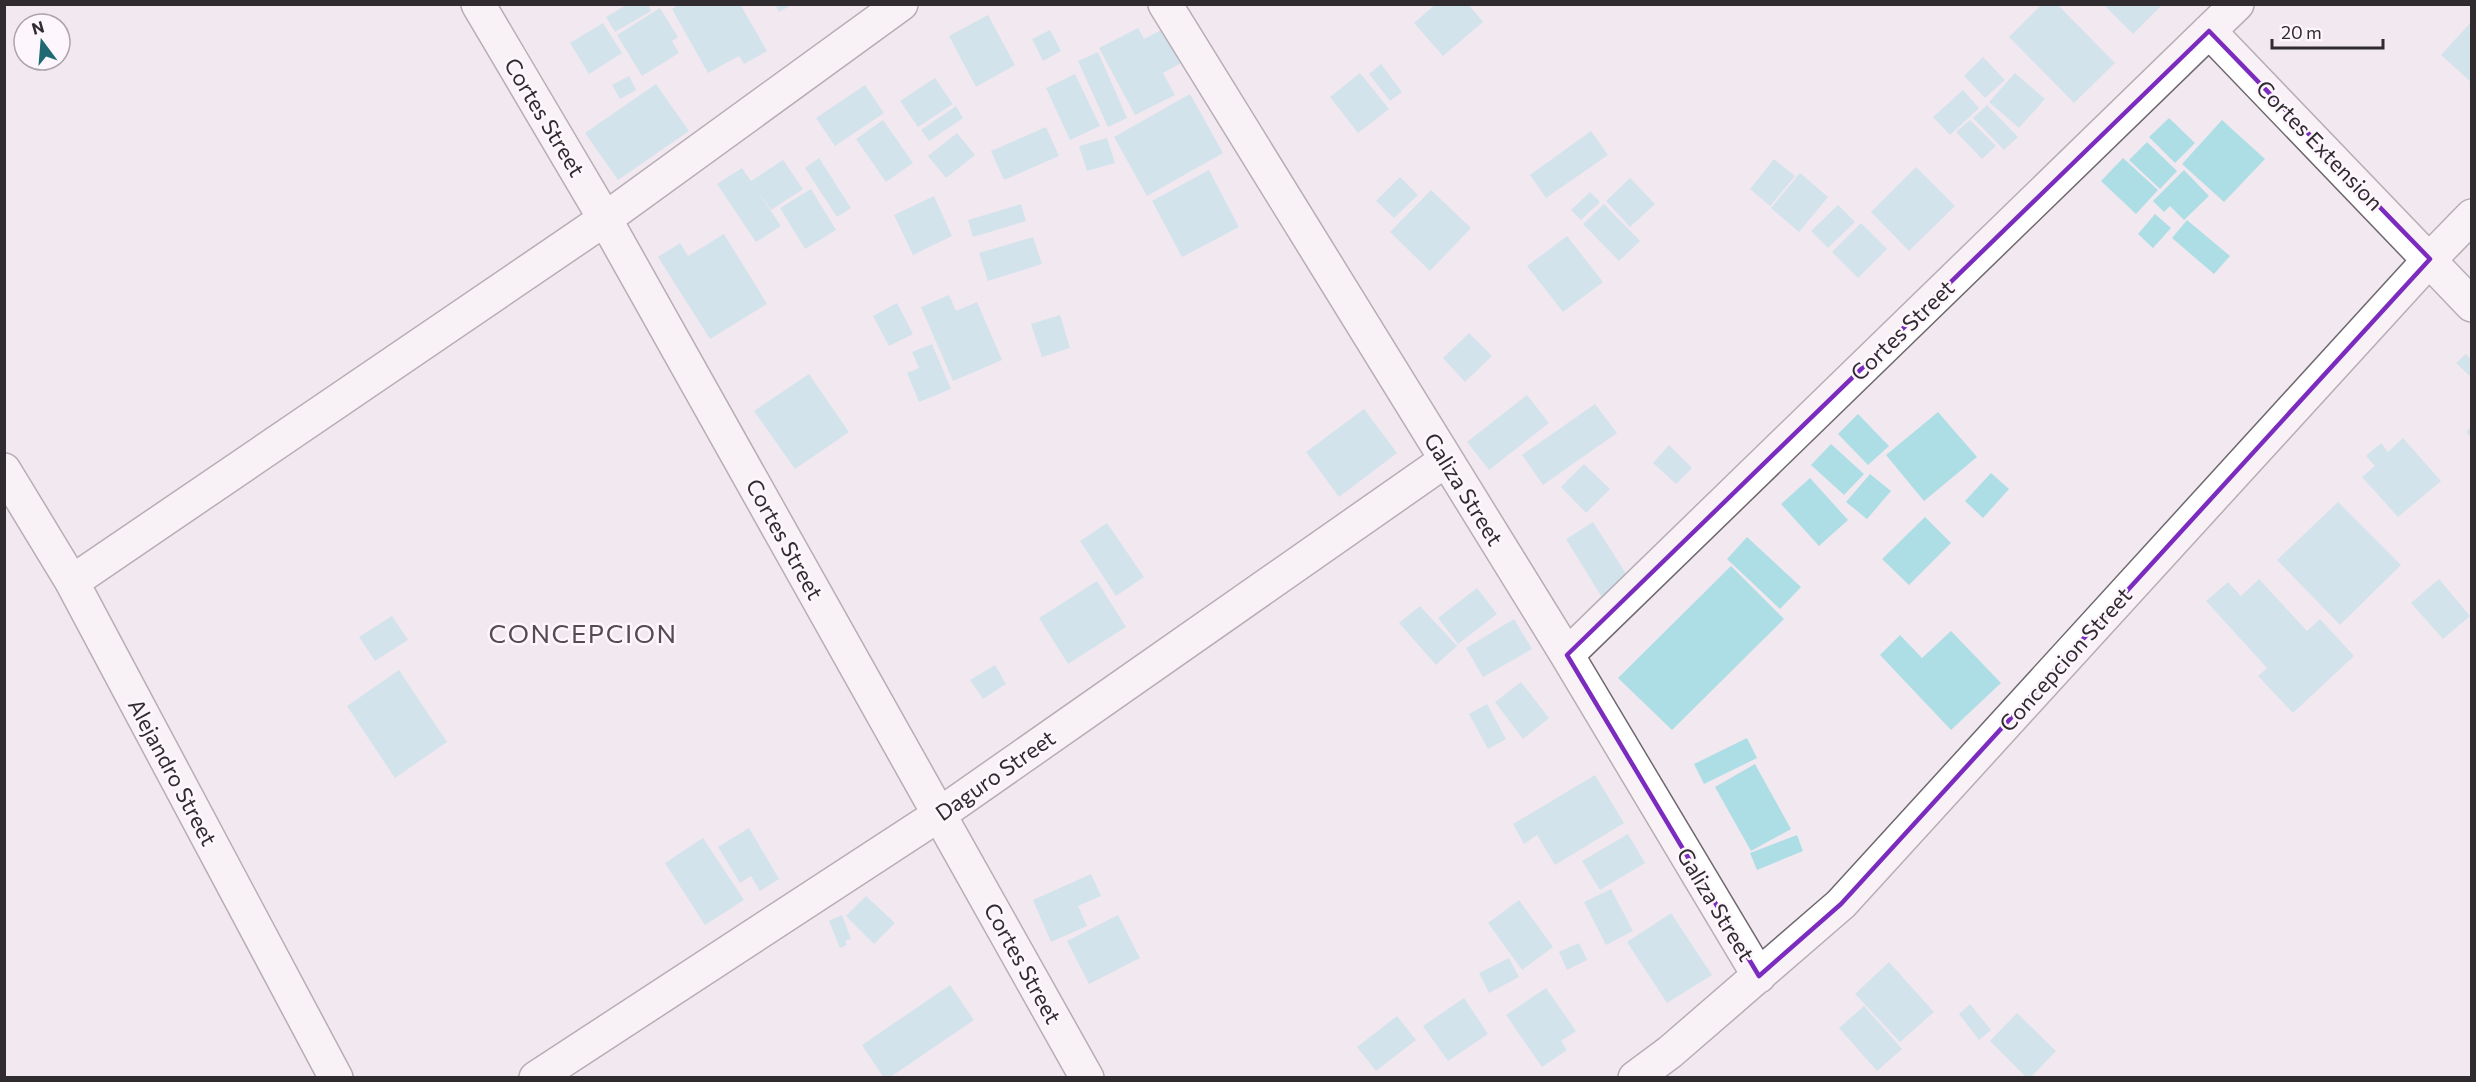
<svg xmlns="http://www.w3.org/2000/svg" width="2476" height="1082" font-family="Commissioner,sans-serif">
  <rect width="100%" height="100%" fill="#f2e8f0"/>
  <!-- building -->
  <path fill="#aedee5" d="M628,4H648L651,11L615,32L606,17Z
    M680,4H740L767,51L744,64L739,56L708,73L672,9Z
    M775,4H793L779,12Z
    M1436,4H1468L1483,22L1443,56L1414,23Z
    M2042,4H2057L2115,63L2074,103L2009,37Z
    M2103,4H2163L2133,34Z
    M660,8L678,37L672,41L679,53L642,76L617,35Z
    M988,15L1015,65L976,87L949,36Z
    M2472,21V83L2441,55Z
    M603,23L622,53L589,74L570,43Z
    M1138,28L1144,39L1163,29L1181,63L1163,73L1175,95L1135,115L1099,48Z
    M1050,30L1061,51L1043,61L1032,39Z
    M1098,52L1127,118L1108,127L1078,61Z
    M1983,57L2005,80L1985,98L1964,76Z
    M1381,64L1402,92L1390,101L1369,74Z
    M1360,73L1389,109L1358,133L1330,97Z
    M2015,73L2045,99L2019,128L1989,102Z
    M1075,74L1100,126L1070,140L1046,88Z
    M629,76L636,90L620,99L612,85Z
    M935,78L953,104L918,127L900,101Z
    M656,84L689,131L618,180L585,133Z
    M865,85L884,113L835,146L816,118Z
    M1963,90L1979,108L1950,135L1933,117Z
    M1190,94L1223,153L1147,196L1114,137Z
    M1987,105L2018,137L2004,150L1973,118Z
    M956,106L963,118L929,141L921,130Z
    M2169,118L2195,143L2175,163L2149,137Z
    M883,120L913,163L886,182L856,139Z
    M1970,120L1996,146L1982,159L1956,132Z
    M2222,120L2265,159L2224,202L2182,164Z
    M1046,127L1059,156L1004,180L991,151Z
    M1591,131L1608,155L1546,198L1530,175Z
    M957,133L975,155L946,178L928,156Z
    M1107,138L1115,163L1087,171L1079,146Z
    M2147,142L2177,171L2160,189L2129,160Z
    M819,158L851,208L837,217L805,168Z
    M2123,158L2158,190L2136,214L2101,181Z
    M1774,159L1795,176L1770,206L1750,189Z
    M783,160L803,189L771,210L753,185L781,226L756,242L717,184L742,168L751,181Z
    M1916,167L1955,206L1909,251L1871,212Z
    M1209,170L1239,227L1182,257L1152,201Z
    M2184,170L2209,196L2184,220L2170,206L2164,212L2153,201Z
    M1800,173L1828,197L1799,232L1771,208Z
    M1400,177L1418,195L1394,218L1376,201Z
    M1630,178L1655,204L1630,227L1606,201Z
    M811,189L836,230L805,249L780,208Z
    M1431,190L1471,228L1430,271L1390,232Z
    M1590,192L1600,202L1581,220L1571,210Z
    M934,196L952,236L913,255L894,215Z
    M1021,204L1026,221L973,237L968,220Z
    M1604,204L1640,241L1619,261L1583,224Z
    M1838,205L1855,222L1828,248L1811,231Z
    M2155,214L2171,228L2153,248L2138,234Z
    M2187,220L2230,256L2214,274L2172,238Z
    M1861,223L1887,249L1858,278L1832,252Z
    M724,234L767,304L710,339L658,257L680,243L688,256Z
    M1567,236L1603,282L1563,312L1527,266Z
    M1033,237L1042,264L988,281L979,253Z
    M949,295L956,311L977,302L1002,360L953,381L921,307Z
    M897,303L913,334L889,346L873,316Z
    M1060,315L1070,348L1042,357L1031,324Z
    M1469,333L1492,356L1465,382L1443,358Z
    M932,344L951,389L919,402L907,373L919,368L912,352Z
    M2466,354L2472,360V378L2456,363Z
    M809,374L849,432L795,469L754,411Z
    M1527,395L1549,423L1489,470L1467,442Z
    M1595,404L1617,433L1543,485L1522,455Z
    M1364,409L1397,453L1339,497L1306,452Z
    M1938,412L1977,457L1924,501L1886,455Z
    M1858,414L1889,446L1868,465L1838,434Z
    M2472,426V438L2466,432Z
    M2403,438L2441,481L2398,517L2362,477L2375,466L2366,456L2381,443L2388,452Z
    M1831,444L1864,474L1844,495L1811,465Z
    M1669,445L1692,468L1676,484L1653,463Z
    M1584,464L1610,489L1586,513L1561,487Z
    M1991,473L2009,489L1983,518L1965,501Z
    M1870,474L1891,491L1867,519L1846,502Z
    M1810,478L1848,520L1819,546L1781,504Z
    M2338,502L2401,565L2340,625L2277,560Z
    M1925,517L1951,543L1909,585L1882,559Z
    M1593,522L1634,586L1606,604L1566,539Z
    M1107,523L1144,577L1116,596L1080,541Z
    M1747,537L1801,587L1780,609L1727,559Z
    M1731,566L1784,619L1672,730L1618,678Z
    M2259,579L2307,631L2320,619L2354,656L2293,713L2258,676L2267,668L2206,601L2228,582L2241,596Z
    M2439,579L2470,616L2443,639L2411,603Z
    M1097,581L1126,627L1068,664L1039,618Z
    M1477,588L1497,614L1458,644L1438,618Z
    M1420,606L1457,646L1436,665L1399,623Z
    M392,616L408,640L375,661L359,637Z
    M1514,619L1532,649L1483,677L1466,648Z
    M1951,631L2001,683L1951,730L1880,655L1900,635L1922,658Z
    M995,665L1006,684L983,699L970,680Z
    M399,670L447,742L395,778L347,706Z
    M1521,682L1549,718L1523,739L1495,702Z
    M1487,704L1506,739L1488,749L1469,714Z
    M1747,738L1757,758L1704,784L1694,764Z
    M1755,764L1791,829L1751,851L1715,787Z
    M1595,775L1624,823L1555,865L1537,835L1524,844L1513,824Z
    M749,828L779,879L760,891L751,876L740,883L718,847Z
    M1628,834L1645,863L1600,890L1582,861Z
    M1797,835L1803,851L1757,870L1750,853Z
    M703,838L744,900L705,925L665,863Z
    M1091,874L1101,896L1078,906L1087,926L1051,942L1033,900Z
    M1611,889L1633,931L1606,945L1584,902Z
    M866,896L895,923L874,944L846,916Z
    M1519,900L1553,947L1522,970L1488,923Z
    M1671,913L1712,975L1667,1003L1627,942Z
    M842,915L851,939L845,941L847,945L840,948L829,921Z
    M1118,915L1140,958L1089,984L1067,941Z
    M1579,943L1587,960L1567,970L1559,952Z
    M1509,958L1519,977L1489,993L1479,973Z
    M1889,962L1934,1012L1900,1042L1855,994Z
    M950,985L974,1020L889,1078H884L862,1045Z
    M1546,988L1576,1031L1561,1041L1567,1050L1542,1067L1506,1015Z
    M1464,998L1488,1034L1448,1061L1423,1026Z
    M1970,1004L1991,1030L1979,1040L1959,1014Z
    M1864,1006L1902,1049L1877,1071L1839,1028Z
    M2017,1013L2056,1051L2030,1078H2027L1990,1041Z
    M1397,1016L1416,1040L1376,1071L1357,1047Z"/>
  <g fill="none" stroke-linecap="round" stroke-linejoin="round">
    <defs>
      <path id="minor" d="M478,4L605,219L1087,1078
        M1165,4L1567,655L1759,976
        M2209,31L2472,305
        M4,470L72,582L336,1078
        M72,582L605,219L901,4
        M1567,655L2237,4
        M536,1078L940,814L1446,460
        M1635,1078L1670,1052L1841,904L2430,259L2472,216"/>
    </defs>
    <!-- minor casing -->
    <use href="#minor" stroke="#6f676e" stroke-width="36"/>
    <!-- minor -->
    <use href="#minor" stroke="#fff" stroke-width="33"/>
  </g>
  <!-- marked area -->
  <path d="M0 0H2476V1082H0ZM2209,31L2430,259L1841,904L1759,976L1567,655Z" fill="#f2e8f0" fill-opacity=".55" fill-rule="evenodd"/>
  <path fill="none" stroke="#7b2cbf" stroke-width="4.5" stroke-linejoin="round" d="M2209,31L2430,259L1841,904L1759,976L1567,655Z"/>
  <g text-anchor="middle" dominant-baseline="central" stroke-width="5" stroke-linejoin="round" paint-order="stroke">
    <!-- street labels -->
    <g font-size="22" fill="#2f2b2e" stroke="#fef6fd">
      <text transform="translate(545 117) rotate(59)">Cortes Street</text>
      <text transform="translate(2320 145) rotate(46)">Cortes Extension</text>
      <text transform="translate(1902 330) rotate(-44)">Cortes Street</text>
      <text transform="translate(1464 489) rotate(58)">Galiza Street</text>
      <text transform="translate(785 539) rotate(61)">Cortes Street</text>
      <text transform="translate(2065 659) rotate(-48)">Concepcion Street</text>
      <text transform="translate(173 772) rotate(62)">Alejandro Street</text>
      <text transform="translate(995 775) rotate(-35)">Daguro Street</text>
      <text transform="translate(1716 904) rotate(59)">Galiza Street</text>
      <text transform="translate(1023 963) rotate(61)">Cortes Street</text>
    </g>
    <!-- quarter labels -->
    <g font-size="26" letter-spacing="1.5" fill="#544c53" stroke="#fef6fd">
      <text x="583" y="632">CONCEPCION</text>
    </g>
  </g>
  <!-- border -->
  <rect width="2476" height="1082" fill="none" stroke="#2f2b2e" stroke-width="12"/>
  <!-- north arrow -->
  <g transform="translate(42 42) rotate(344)"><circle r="28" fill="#fef6fd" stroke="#aba5aa" stroke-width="1.5"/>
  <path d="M0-4.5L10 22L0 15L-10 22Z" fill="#1f6973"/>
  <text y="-9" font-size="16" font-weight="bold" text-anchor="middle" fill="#2f2b2e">N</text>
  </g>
  <!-- scale -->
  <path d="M2272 39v9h111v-9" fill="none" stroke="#2f2b2e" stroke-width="3"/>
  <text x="2281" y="39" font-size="18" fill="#2f2b2e" stroke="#fef6fd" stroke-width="4.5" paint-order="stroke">20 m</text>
</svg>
